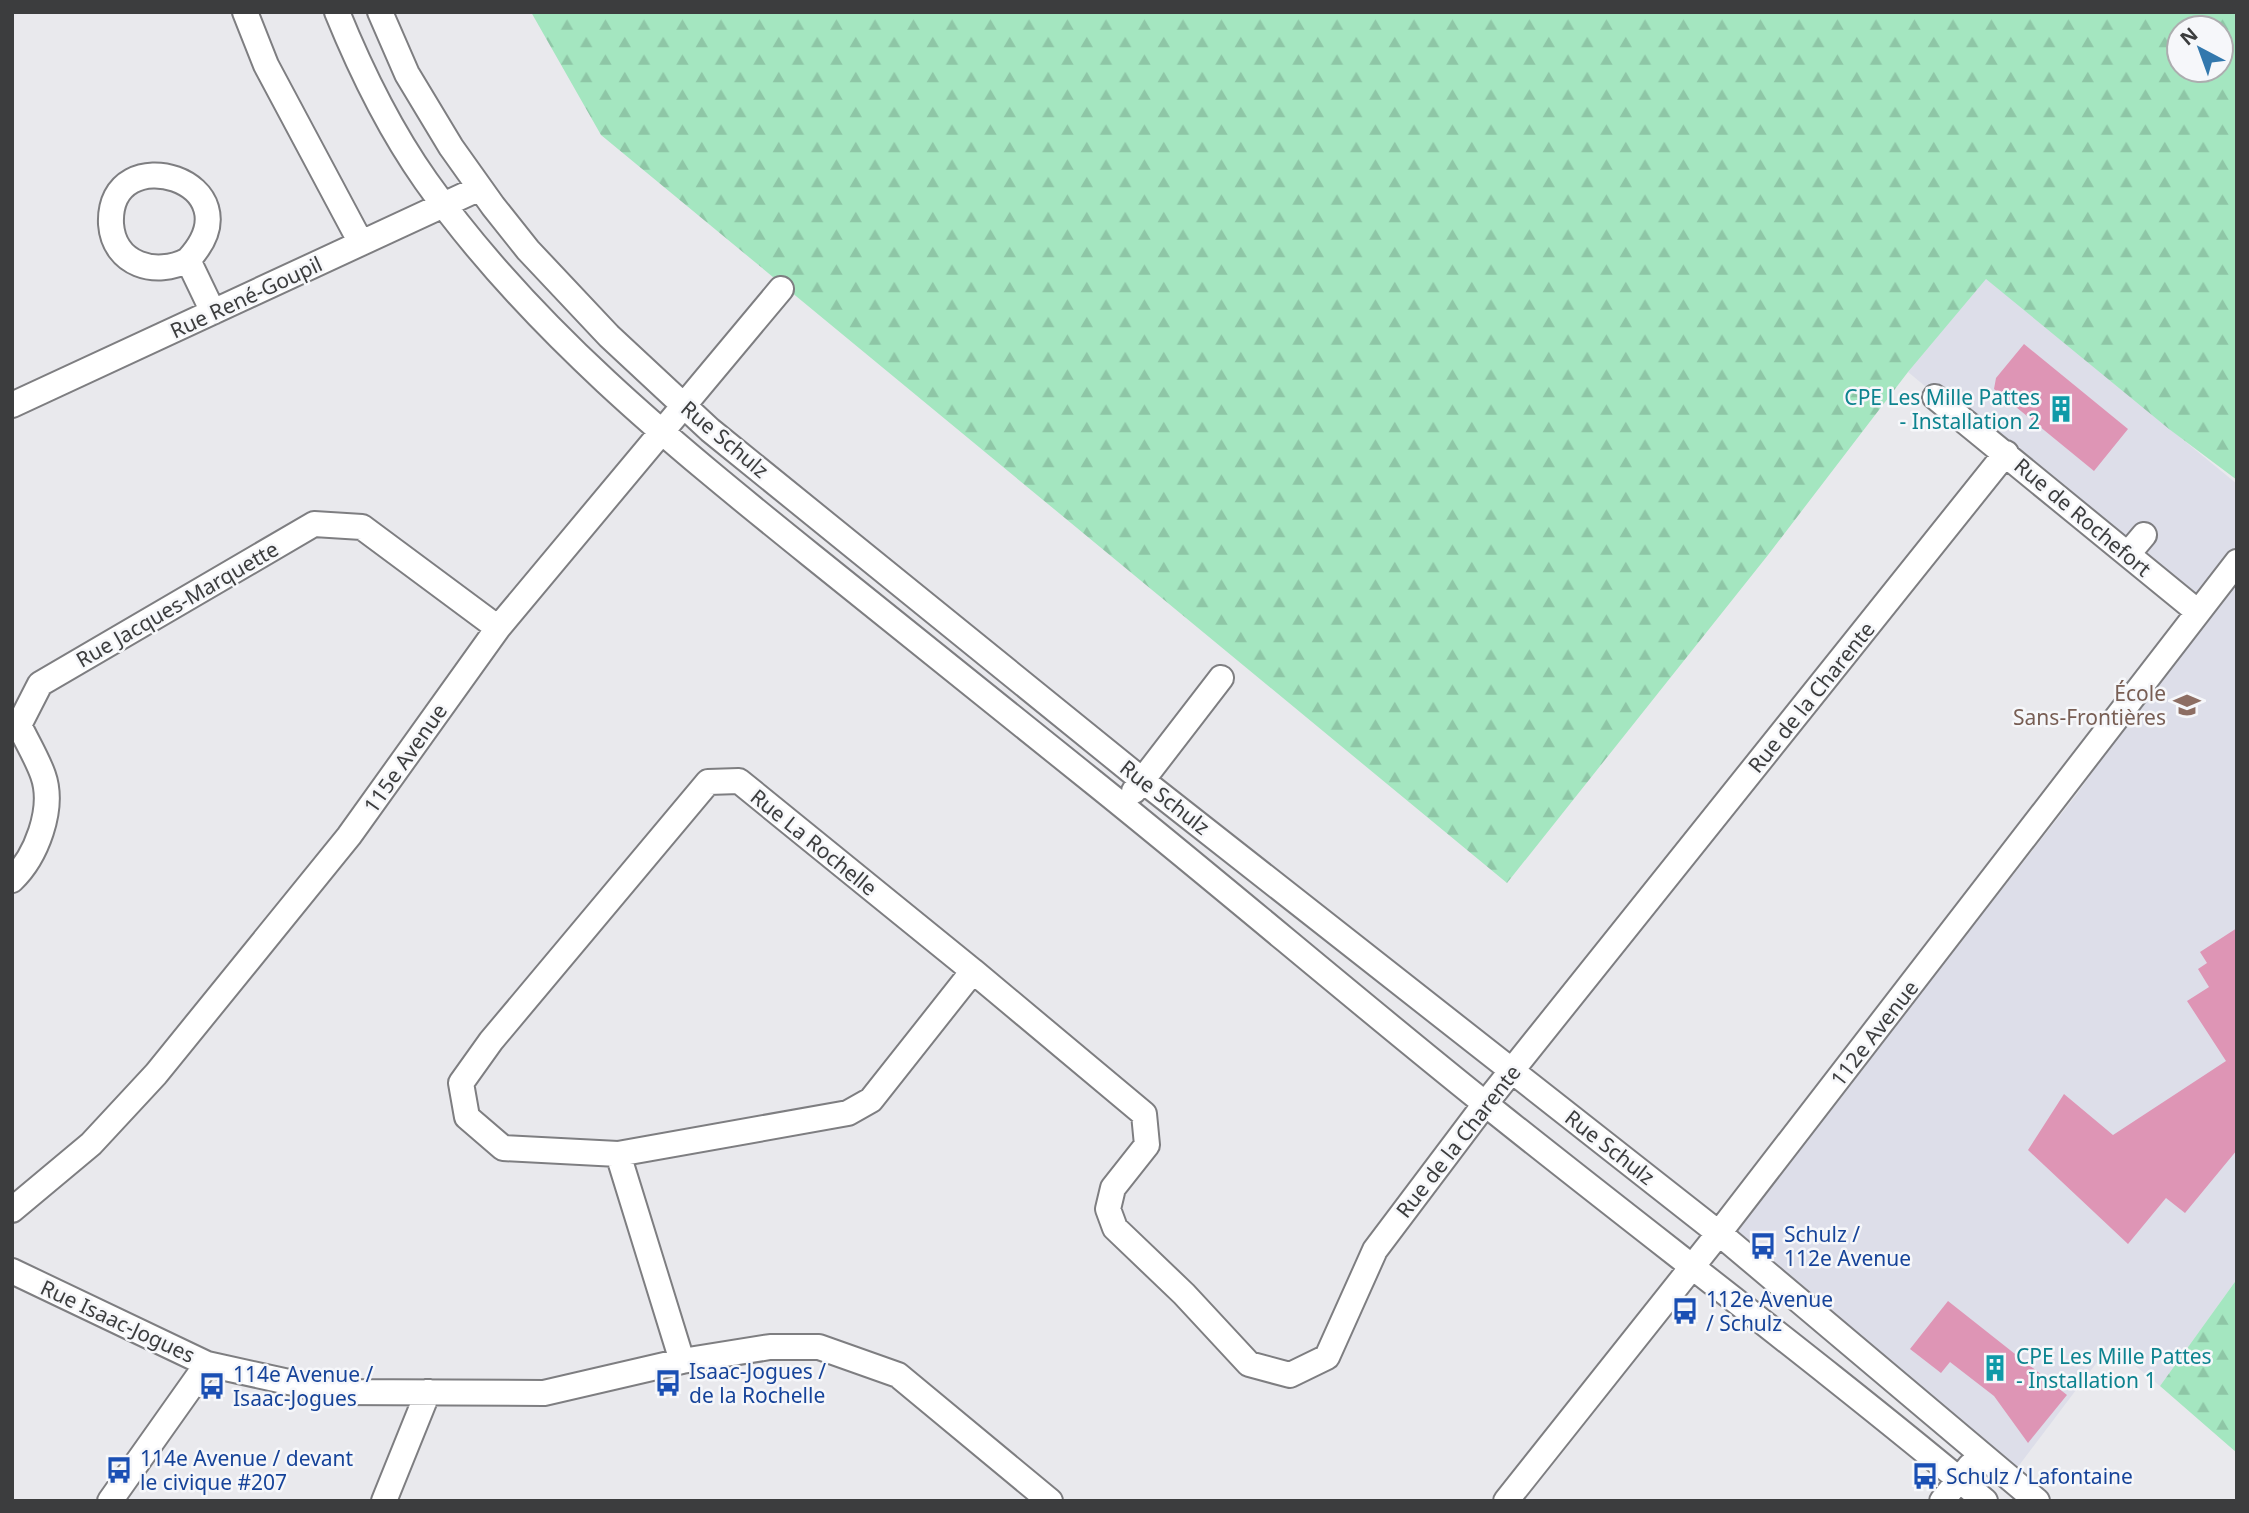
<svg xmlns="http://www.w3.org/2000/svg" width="2249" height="1513" font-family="'Noto Sans',sans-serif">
  <defs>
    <pattern id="forest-firs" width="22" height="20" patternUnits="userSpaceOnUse" patternTransform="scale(1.75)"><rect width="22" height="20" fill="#a4e6c0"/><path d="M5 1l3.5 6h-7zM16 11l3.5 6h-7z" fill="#8ec6a6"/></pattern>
  </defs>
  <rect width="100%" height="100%" fill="#e9e9ed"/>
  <!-- built -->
  <path fill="#dddee9" d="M1986,278L2237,484V562L2198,612L1908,372Z
    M2237,566V1279L2160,1386L2110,1345L2014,1472L1731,1233L2077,794Z"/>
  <!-- forest -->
  <path fill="url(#forest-firs)" fill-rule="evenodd" d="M531,12H2237V480L2169,429L1986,279L1908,372L1768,555L1507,883L601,135ZM2179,28H2221V70H2179Z
    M2237,1279V1453L2160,1386Z"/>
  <!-- building -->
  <path fill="#de95b5" d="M2024,344L2128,429L2094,471L1994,389L1996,378Z
    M2237,928V1150L2185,1213L2166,1198L2128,1244L2028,1150L2064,1094L2113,1135L2226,1061L2187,1001L2209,987L2198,969L2207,963L2200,952Z
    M1948,1301L2067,1395L2028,1443L1994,1396L1950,1362L1941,1373L1910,1349Z"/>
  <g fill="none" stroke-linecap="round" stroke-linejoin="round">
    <defs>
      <path id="minor" d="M245,12L266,65L361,243
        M337,12C361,71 390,130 426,181C530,328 673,444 812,556C906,631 999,706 1092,781C1224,887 1352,997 1483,1102C1650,1236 1821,1364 1985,1501
        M380,12L407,74L451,147L493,206L528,250L609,336L710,430L1142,780L1726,1239L2037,1501
        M188,260C156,277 114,265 111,224C107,135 261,181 188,260L213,312
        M1935,397L2198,612
        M12,405L480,188
        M2128,554L2144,535
        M739,781L973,971L871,1100L848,1113L618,1154L503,1148L467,1117L461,1083L491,1041L708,782Z
        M1134,791L1221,678
        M12,880C36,857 55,809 43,775C37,758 27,742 19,725L40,684L314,524L362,527L498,628
        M973,971L1144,1114L1147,1145L1113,1188L1108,1209L1115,1228L1184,1294L1249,1364L1290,1375L1327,1357L1375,1250L1485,1104L2006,453
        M618,1154L682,1361
        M12,1210L91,1144L156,1074L349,836L498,628L781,289
        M12,1271L207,1364L334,1392L544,1393L682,1361L770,1347H819L898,1375L1050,1501
        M110,1501L207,1364
        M384,1501L428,1392
        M1506,1501L1719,1233L2237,562
        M1942,1501L1970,1466"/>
    </defs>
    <!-- minor casing -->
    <use href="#minor" stroke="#7e7e81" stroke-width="28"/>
    <!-- minor -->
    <use href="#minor" stroke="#fff" stroke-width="24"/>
  </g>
  <!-- icons -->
  <defs>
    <symbol id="building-bare" viewBox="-9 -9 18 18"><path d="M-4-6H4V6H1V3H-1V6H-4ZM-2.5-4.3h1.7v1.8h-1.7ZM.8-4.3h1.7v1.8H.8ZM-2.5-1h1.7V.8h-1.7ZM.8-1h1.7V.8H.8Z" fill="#0f9aa8" stroke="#f6f7fa" stroke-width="2.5" paint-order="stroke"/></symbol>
    <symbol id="school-bare" viewBox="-9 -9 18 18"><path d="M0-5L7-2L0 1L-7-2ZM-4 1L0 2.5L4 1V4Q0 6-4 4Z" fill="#8d6e63" stroke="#f6f7fa" stroke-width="2.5" paint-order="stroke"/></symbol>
    <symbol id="bus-bare" viewBox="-9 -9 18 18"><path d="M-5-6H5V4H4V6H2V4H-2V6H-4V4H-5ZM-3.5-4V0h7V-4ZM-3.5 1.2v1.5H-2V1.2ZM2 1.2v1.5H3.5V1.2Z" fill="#1a4fb4" stroke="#f6f7fa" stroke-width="2.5" paint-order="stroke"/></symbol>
  </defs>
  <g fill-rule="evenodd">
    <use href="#building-bare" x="2042" y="390" width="38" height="38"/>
    <use href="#school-bare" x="2168" y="686" width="38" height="38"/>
    <use href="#bus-bare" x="1744" y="1227" width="38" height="38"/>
    <use href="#bus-bare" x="1666" y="1292" width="38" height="38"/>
    <use href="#building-bare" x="1976" y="1349" width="38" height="38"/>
    <use href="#bus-bare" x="649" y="1364" width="38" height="38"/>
    <use href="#bus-bare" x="193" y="1367" width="38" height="38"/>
    <use href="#bus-bare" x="100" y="1451" width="38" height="38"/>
    <use href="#bus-bare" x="1906" y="1457" width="38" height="38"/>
  </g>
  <g text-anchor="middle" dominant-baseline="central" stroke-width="5" stroke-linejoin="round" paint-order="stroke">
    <!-- street labels -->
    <g font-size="21" fill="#3c3d3e" stroke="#f6f7fa">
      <text transform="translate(246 297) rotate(-25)">Rue René-Goupil</text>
      <text transform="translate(725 439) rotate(40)">Rue Schulz</text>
      <text transform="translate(2083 517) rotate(40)">Rue de Rochefort</text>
      <text transform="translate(177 604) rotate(-30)">Rue Jacques-Marquette</text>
      <text transform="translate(1811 697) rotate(-51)">Rue de la Charente</text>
      <text transform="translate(405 758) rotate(-55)">115e Avenue</text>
      <text transform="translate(1165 797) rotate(38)">Rue Schulz</text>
      <text transform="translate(814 842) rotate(39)">Rue La Rochelle</text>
      <text transform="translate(1874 1033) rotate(-52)">112e Avenue</text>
      <text transform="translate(1458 1141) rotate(-52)">Rue de la Charente</text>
      <text transform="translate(1610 1147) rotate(38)">Rue Schulz</text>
      <text transform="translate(118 1321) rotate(25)">Rue Isaac-Jogues</text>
    </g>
    <!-- culture labels -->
    <g font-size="21" fill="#0d838f" stroke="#f6f7fa" text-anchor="end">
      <text x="2040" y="397">CPE Les Mille Pattes<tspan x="2040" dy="24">- Installation 2</tspan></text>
      <text x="2016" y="1356" text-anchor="start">CPE Les Mille Pattes<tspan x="2016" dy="24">- Installation 1</tspan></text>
    </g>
    <!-- education labels -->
    <g font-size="21" fill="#785e54" stroke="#f6f7fa" text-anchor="end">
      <text x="2166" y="693">École<tspan x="2166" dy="24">Sans-Frontières</tspan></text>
    </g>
    <!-- transit labels -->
    <g font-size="21" fill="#164399" stroke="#f6f7fa" text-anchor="start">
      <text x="1784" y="1234">Schulz /<tspan x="1784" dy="24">112e Avenue</tspan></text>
      <text x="1706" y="1299">112e Avenue<tspan x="1706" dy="24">/ Schulz</tspan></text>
      <text x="689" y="1371">Isaac-Jogues /<tspan x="689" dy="24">de la Rochelle</tspan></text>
      <text x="233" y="1374">114e Avenue /<tspan x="233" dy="24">Isaac-Jogues</tspan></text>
      <text x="140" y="1458">114e Avenue / devant<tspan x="140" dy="24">le civique #207</tspan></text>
      <text x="1946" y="1476">Schulz / Lafontaine</text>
    </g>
  </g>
  <!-- border -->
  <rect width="2249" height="1513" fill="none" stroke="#3c3d3e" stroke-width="28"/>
  <!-- north arrow -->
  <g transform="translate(2200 49) rotate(319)"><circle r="33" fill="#f6f7fa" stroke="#acadaf" stroke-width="2"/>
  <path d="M0-5L12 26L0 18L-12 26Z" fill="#3378ad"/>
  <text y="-10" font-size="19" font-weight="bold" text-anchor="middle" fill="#3c3d3e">N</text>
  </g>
</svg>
